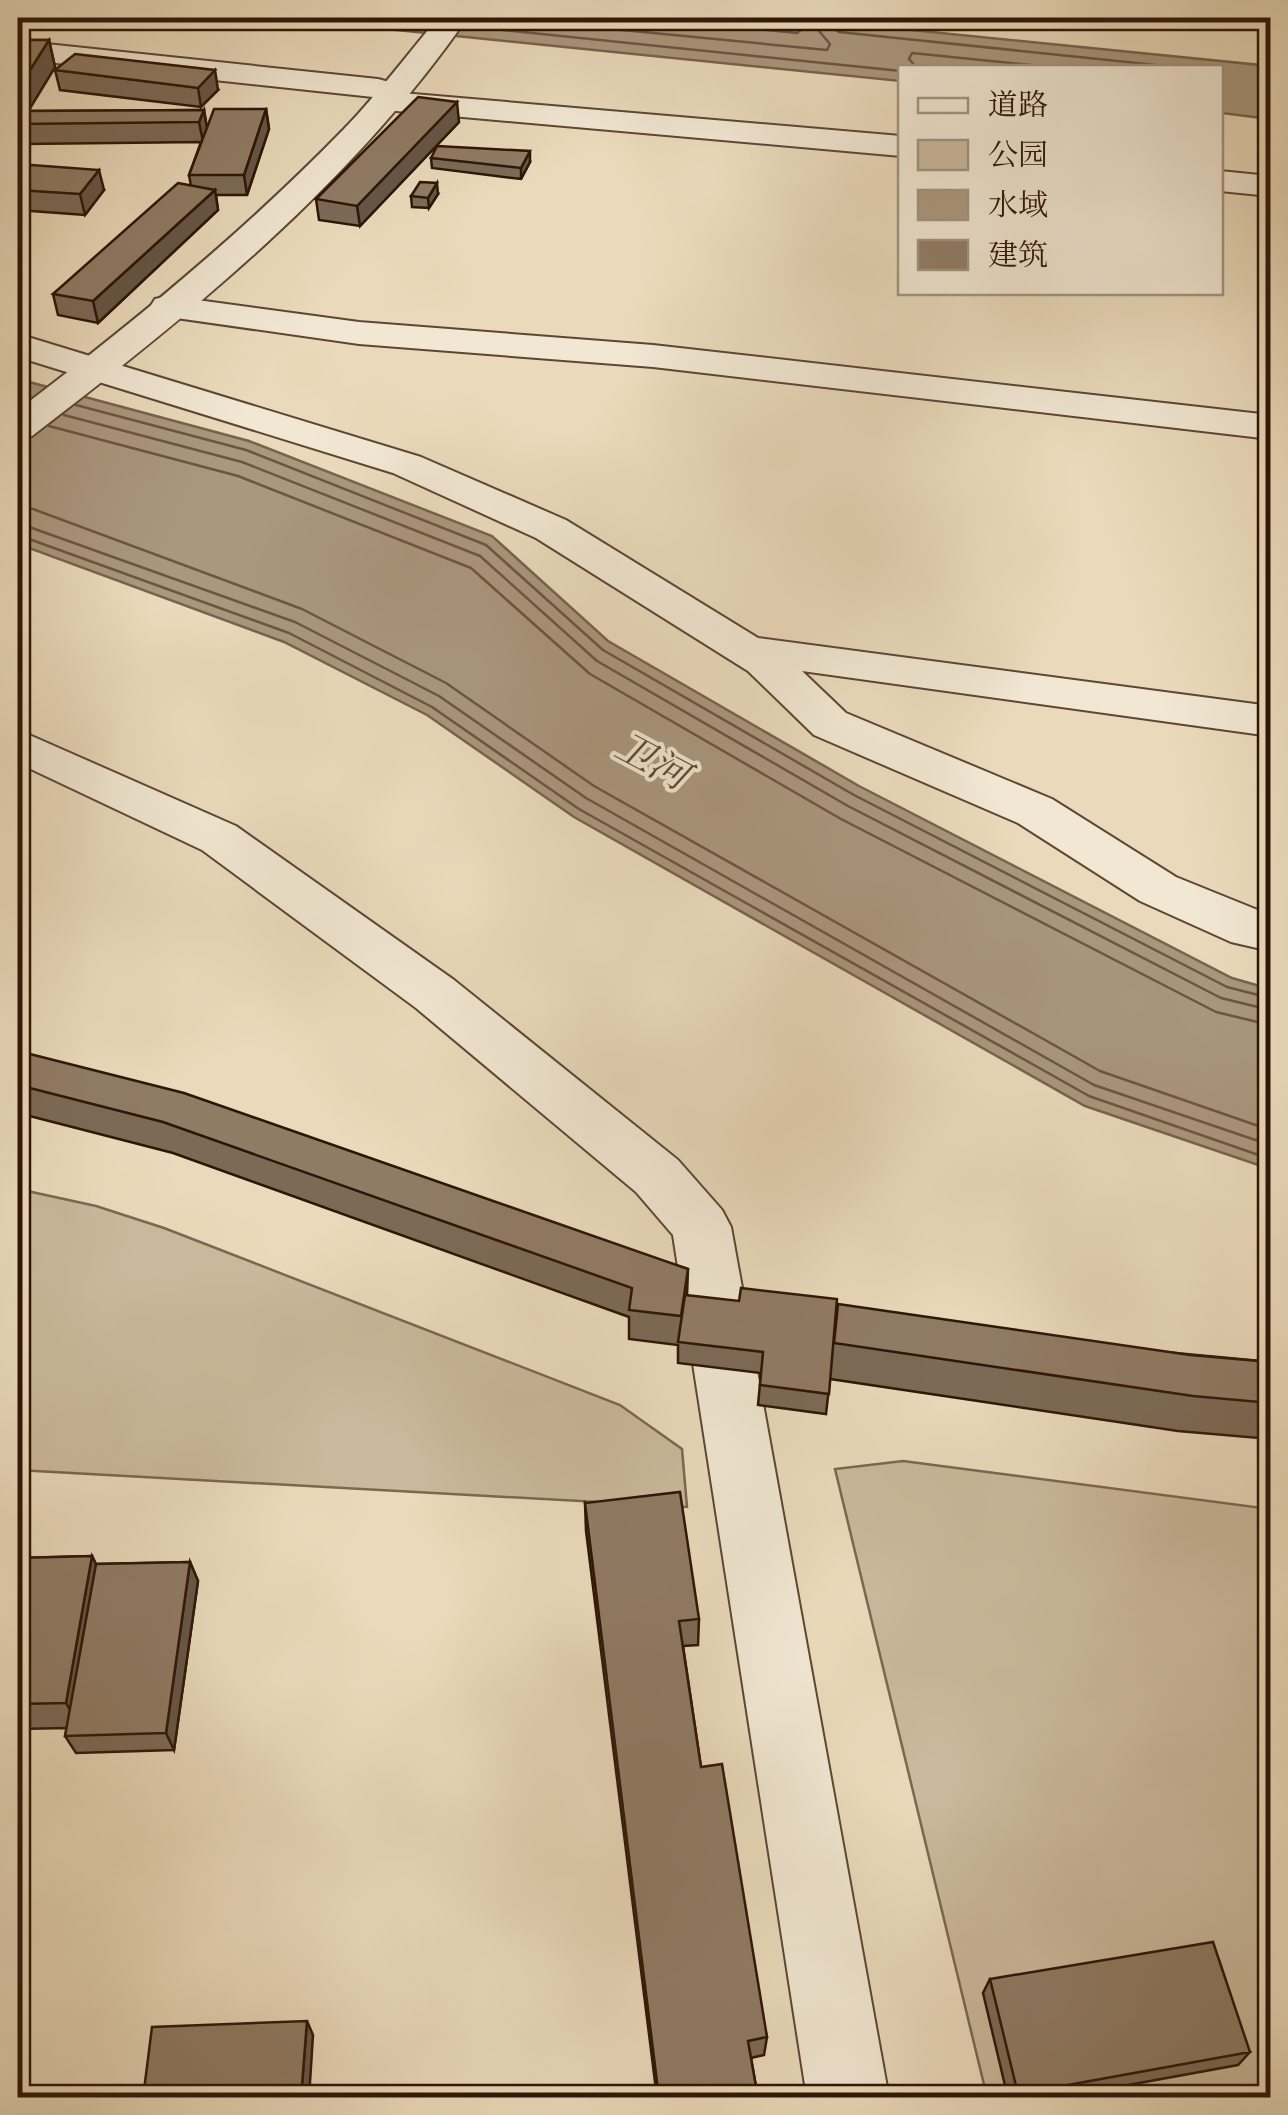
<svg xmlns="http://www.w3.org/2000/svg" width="1288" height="2115" font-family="'IM FELL Great Primer','Noto Serif SC',serif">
  <rect width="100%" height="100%" fill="#eadabb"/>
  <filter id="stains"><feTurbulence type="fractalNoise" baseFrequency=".002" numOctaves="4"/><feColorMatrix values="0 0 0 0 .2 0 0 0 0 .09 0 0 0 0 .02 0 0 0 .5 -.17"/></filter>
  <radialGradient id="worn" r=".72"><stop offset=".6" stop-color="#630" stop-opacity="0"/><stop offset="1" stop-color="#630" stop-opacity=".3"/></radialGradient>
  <!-- green -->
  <path fill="#cab99c" stroke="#7c6752" stroke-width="2.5" d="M18,1189L96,1206L164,1228L620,1405L682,1449L687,1507L18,1470Z
    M903,1461L1270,1509V2097H987L835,1469Z"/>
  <!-- water -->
  <path fill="#aa977e" stroke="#78634e" stroke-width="2.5" d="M278,18H792L1270,66V119L1221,113L1220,68H901L900,81Z
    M18,379L249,441L492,536L608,641L859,786L1232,978L1270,989V1169L1085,1106L574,817L427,715L284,642L18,544Z"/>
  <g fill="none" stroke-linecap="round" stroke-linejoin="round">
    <!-- shore -->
    <path stroke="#6c5642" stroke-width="2.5" d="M499,18L827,50L830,44L819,31L816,18
      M648,18L797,33L802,29L801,18
      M829,18L831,27L839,32L1185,68
      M464,26L901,71
      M917,68L909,59L912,53L1061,68
      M76,405L246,450L486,545L603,650L854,795L1227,987L1270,998
      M64,415L242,462L480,556L597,661L848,806L1221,998L1270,1010
      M49,426L238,476L471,568L590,674L841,819L1216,1012L1270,1025
      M18,507L33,509L302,609L446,683L594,786L1100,1071L1270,1130
      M18,523L295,622L439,696L586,798L1094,1085L1270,1145
      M18,535L289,633L432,707L579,809L1089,1096L1270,1159"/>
    <defs>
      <path id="minor" d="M18,41L378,79L389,82L393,88L390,92L901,136V156L385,110L374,108L370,101L373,97L18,59Z
        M1220,171L1270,176V196L1220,191Z
        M168,296L359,322L653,345L1270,415V439L653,367L359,344L155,315L150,307L155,299Z
        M18,334L421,457L566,520L758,638L1270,706V736L802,671L846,713L1052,799L1176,877L1270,915V951L1231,942L1140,901L1018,823L814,735L748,671L536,538L393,473L18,357Z
        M18,730L236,826L454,980L678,1160L722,1210L731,1227L889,2098H807L673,1235L636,1192L416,1008L202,850L18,763Z"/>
      <path id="tertiary" d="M438,18H467C353,183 190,315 32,436L18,440V410C132,324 244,232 344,129C378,94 407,55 438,18Z"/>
    </defs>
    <!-- minor casing -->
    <use href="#minor" stroke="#5d4634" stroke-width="4"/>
    <!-- tertiary casing -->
    <use href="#tertiary" stroke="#5d4634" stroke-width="4"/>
    <!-- minor -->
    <use href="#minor" fill="#f1e7d3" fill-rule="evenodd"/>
    <!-- tertiary -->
    <use href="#tertiary" fill="#f1e7d3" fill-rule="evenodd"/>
  </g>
  <!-- wall -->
  <path fill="#7c6a57" stroke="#2e1507" stroke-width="2.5" d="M18,40H49L55,67L28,111L204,110L207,128L266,109L269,129L247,195H216L218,210L98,323L58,315L53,294L191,186L189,175L201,142L24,144L20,124L18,128Z
    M55,70L218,90L201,107L60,90Z
    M459,122L360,226L319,220L316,199Z
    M431,158L530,162L521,179L432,168Z
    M18,164L104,190L85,215L18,210Z
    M438,194L429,208L412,207L411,196Z
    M18,1051L688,1269L687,1296L835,1321L1270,1362V1439L1178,1431L830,1379L826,1414L758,1405L761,1373L678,1363V1345L629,1339V1317L173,1153L18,1113Z
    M585,1503L699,1619L698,1645L683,1646L701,1767L767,2037L764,2055L751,2058L758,2098H657L586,1531Z
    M92,1556L96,1564L190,1562L198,1581L174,1750L76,1753L65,1736L67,1728L18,1729V1558Z
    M990,1979L1250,2052L1238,2065L1057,2098H1008L983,1993Z"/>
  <!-- shaded-wall -->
  <path fill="#655647" stroke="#2e1507" stroke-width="2.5" d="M49,40L55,67L18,128V89Z
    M215,70L218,90L201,107L198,88Z
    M457,102L459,122L360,226L357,206Z
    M266,109L269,129L247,195L244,175Z
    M204,110L207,129L203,142L199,122Z
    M530,151V162L521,179V168Z
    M99,170L104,190L85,215L80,194Z
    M437,183L438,194L429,208L428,198Z
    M215,190L218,210L98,323L93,301Z
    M92,1556L105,1583L80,1728L66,1703Z
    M190,1562L198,1581L174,1750L166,1733Z
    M307,2021L313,2035L309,2098H301Z"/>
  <!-- building -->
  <path fill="#907b65" stroke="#2e1507" stroke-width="2.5" d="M18,40H49L18,89Z
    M75,54L215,70L198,88L55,70Z
    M418,97L457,102L357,206L316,199Z
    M214,109H266L244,175H189Z
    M204,110L199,122L20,124L25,111Z
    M437,146L530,151L521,168L431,158Z
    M18,164L99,170L80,194L18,190Z
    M420,182L437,183L428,198L411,196Z
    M178,183L215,190L93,301L53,294Z
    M18,1051L184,1093L688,1269L681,1316L629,1310L632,1288L163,1122L18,1085Z
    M741,1288L837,1299L829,1394L760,1385L763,1352L678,1342L685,1295L739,1301Z
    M838,1304L1190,1355L1270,1362V1403L1193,1396L834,1343Z
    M680,1492L699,1619L679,1621L701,1767L722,1764L767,2037L748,2041L758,2098H659L585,1503Z
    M92,1556L66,1703L18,1704V1558Z
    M190,1562L166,1733L65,1736L96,1564Z
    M1213,1942L1250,2052L1018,2094L990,1979Z
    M307,2021L301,2098H143L152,2027Z"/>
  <g text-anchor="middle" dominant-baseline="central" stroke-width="8" stroke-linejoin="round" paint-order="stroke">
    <!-- water labels -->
    <g font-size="38" font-style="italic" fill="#604937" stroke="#f1e7d3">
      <text transform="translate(652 761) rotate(28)">卫河</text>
    </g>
  </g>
  <!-- margin -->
  <rect width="1288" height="2115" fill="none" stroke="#eadabb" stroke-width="60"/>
  <rect x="20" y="20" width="1248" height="2075" fill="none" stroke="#2e1507" stroke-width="5"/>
  <rect x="30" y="30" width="1228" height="2055" fill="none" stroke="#2e1507" stroke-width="2.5"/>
  <!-- legend -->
  <rect x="898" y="65" width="325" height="230" fill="#f1e7d3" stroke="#a39381" stroke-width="2.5"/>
  <rect x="918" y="98" width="50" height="15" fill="#f1e7d3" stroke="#a39381" stroke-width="2.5"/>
  <text x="988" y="115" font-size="30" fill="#2e1507">道路</text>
  <rect x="918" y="140" width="50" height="30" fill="#cab99c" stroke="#a39381" stroke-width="2.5"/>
  <text x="988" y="165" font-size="30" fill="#2e1507">公园</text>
  <rect x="918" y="190" width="50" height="30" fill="#aa977e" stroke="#a39381" stroke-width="2.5"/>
  <text x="988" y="215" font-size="30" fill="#2e1507">水域</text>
  <rect x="918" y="240" width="50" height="30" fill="#907b65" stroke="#a39381" stroke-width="2.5"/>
  <text x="988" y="265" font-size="30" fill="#2e1507">建筑</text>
  <rect width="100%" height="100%" filter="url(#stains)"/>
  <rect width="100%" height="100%" fill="url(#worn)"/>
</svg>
